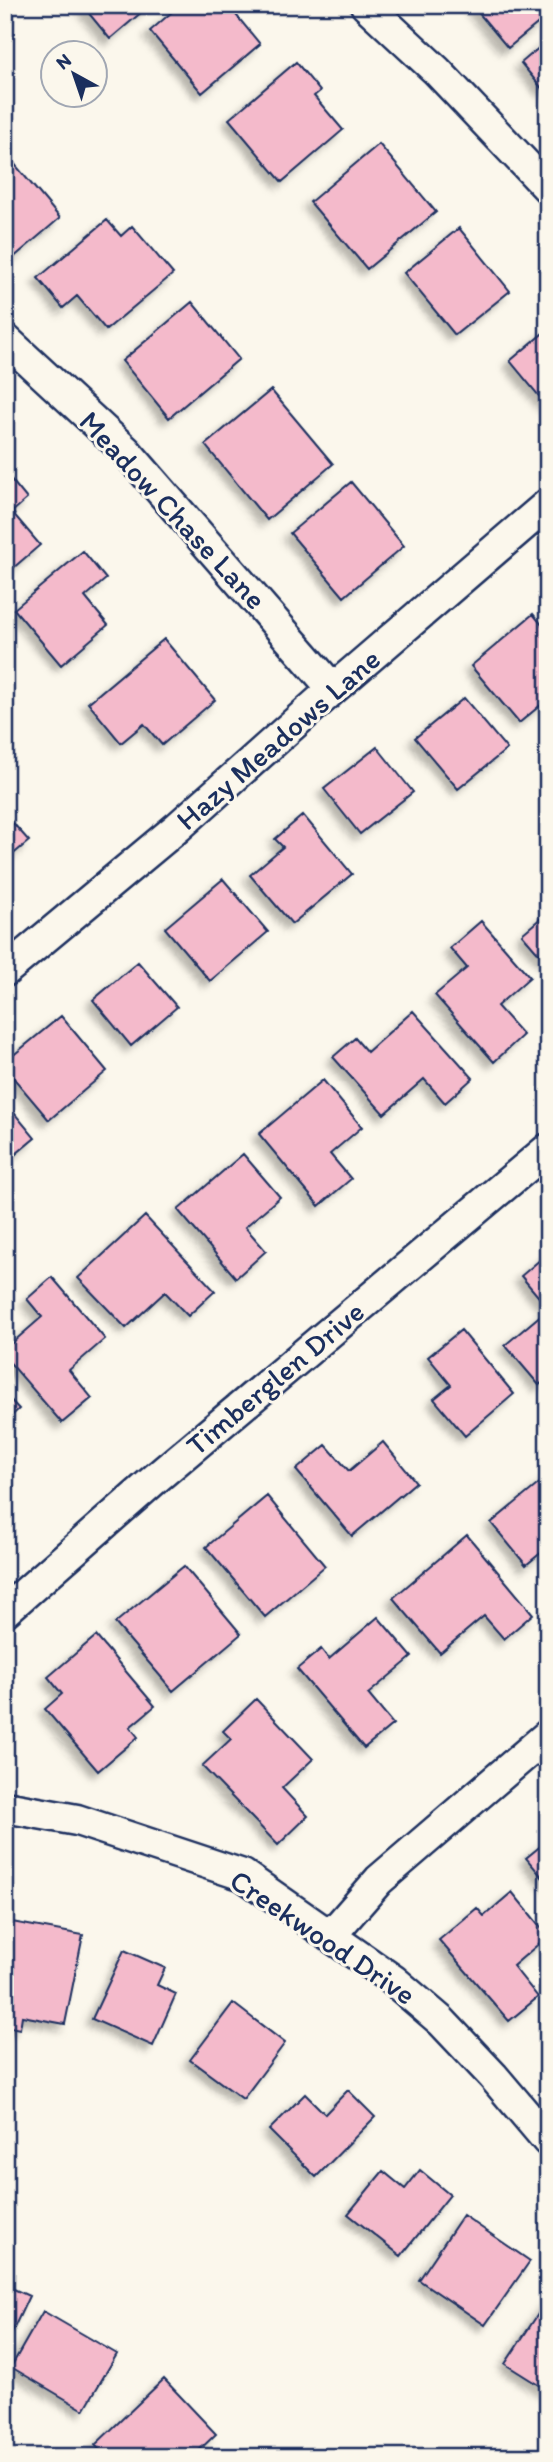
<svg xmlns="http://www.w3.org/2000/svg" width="553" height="2462" font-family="Itim,sans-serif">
  <defs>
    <filter id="shadow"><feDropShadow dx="-6" dy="6" stdDeviation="3.5" flood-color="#0004"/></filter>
  </defs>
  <rect width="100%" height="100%" fill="#fbf7ec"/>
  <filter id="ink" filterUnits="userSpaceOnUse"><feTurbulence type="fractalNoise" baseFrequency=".0143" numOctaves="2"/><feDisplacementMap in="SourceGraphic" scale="14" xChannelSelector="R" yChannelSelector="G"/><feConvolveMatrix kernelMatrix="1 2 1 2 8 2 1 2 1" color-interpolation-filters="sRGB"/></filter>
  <g filter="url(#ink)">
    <!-- building -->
    <path fill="#f4bacb" stroke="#1b2f5e" stroke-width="2" filter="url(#shadow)" d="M82,5H150L110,39Z
      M180,5H228L260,44L202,93L150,31Z
      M472,5H548V15L508,48Z
      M548,40V87L544,91L521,63Z
      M296,62L320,91L314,96L343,130L282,182L229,119Z
      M379,144L436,212L367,269L310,202Z
      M7,155L60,218L6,264L5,156Z
      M107,220L121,236L132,226L173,274L106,330L77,296L63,308L38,278Z
      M459,228L510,291L455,335L404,273Z
      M192,302L239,359L169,418L122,361Z
      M548,329V407L510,361Z
      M271,390L333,464L267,520L205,445Z
      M5,472L27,499L12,512L40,545L5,575Z
      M351,482L404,546L344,597L290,533Z
      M83,551L106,579L85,597L108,625L61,665L14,609Z
      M533,614L548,632V699L519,723L471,666Z
      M164,639L215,700L162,745L144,724L121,743L88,703Z
      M464,698L507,749L458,789L415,738Z
      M377,747L413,792L360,834L324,789Z
      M5,814L29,841L5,861Z
      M303,815L352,874L292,924L250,875L283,847L275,839Z
      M223,879L268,932L210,981L165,928Z
      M548,912V964L522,934Z
      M481,921L530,977L497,1006L523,1035L494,1062L435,995L467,968L450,948Z
      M138,962L177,1007L131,1046L93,1000Z
      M413,1011L473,1078L445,1103L424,1079L384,1114L333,1057L355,1038L367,1052Z
      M61,1016L107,1071L49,1120L5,1068V1062Z
      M323,1080L362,1127L330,1154L351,1179L319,1206L259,1134Z
      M5,1102L35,1138L5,1163Z
      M243,1154L280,1197L245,1227L266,1251L236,1278L178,1210Z
      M145,1216L215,1291L188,1316L165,1292L126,1328L78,1278Z
      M548,1253V1308L521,1276Z
      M52,1277L105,1339L69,1370L92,1398L62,1423L5,1357V1349L42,1317L27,1299Z
      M548,1309V1378L539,1385L505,1345Z
      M461,1330L514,1394L465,1436L434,1399L451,1385L428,1357Z
      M5,1394L19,1409L5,1422Z
      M383,1442L416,1482L352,1536L296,1470L326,1445L349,1471Z
      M548,1476V1547L526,1565L491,1523Z
      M267,1496L325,1566L265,1617L206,1547Z
      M467,1535L533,1614L504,1639L484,1616L440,1653L393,1598Z
      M184,1566L241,1634L173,1691L115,1623Z
      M378,1617L412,1657L368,1694L393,1724L364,1748L297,1669L321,1649L329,1659Z
      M96,1636L155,1706L130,1727L138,1737L98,1771L45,1709L62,1694L48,1677Z
      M256,1699L313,1759L282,1788L308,1816L278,1845L202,1766L231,1739L223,1731Z
      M548,1840V1884L526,1858Z
      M512,1892L548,1936L513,1966L538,1997L509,2021L439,1940L477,1908L484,1916Z
      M12,1922L83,1935L65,2024L22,2016L20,2029L5,2026V1952Z
      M124,1950L165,1968L157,1985L176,1994L153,2046L92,2019Z
      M233,2003L285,2043L243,2099L190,2060Z
      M348,2090L375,2117L316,2177L269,2130L305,2094L325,2114Z
      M420,2170L450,2195L401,2256L348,2214L383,2171L405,2189Z
      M463,2215L530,2261L485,2325L419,2280Z
      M5,2285L29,2296L5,2347Z
      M548,2299V2391L505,2364Z
      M43,2311L117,2354L84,2410L11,2367Z
      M164,2379L216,2434L192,2457H106L95,2445Z"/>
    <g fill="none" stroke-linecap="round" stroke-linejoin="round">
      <defs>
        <path id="minor" d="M366,5L437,71L548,188
          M5,339L126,451L333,689
          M5,971L178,827L333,689L548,504
          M5,1611L155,1479L548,1149
          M5,1807L77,1820L243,1875L393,1980L441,2021L493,2076L548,2141
          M331,1935L379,1880L548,1735"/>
      </defs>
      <!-- minor casing -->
      <use href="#minor" stroke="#1b2f5e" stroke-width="35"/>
      <!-- minor -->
      <use href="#minor" stroke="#fbf7ec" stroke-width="30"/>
    </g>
  </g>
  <g text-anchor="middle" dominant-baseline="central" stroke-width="6" stroke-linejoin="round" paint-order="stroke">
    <!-- street labels -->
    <g font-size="30" fill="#1b2f5e" stroke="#fbf7ec">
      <text transform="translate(173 510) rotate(47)">Meadow Chase Lane</text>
      <text transform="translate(278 739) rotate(-41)">Hazy Meadows Lane</text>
      <text transform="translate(275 1378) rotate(-40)">Timberglen Drive</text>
      <text transform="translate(323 1937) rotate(34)">Creekwood Drive</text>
    </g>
  </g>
  <!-- margin -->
  <rect width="553" height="2462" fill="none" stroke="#fbf7ec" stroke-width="28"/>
  <rect x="14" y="14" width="525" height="2434" fill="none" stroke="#1b2f5e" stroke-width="2.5" filter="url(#ink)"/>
  <!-- north arrow -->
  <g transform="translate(74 74) rotate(320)"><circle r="33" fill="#fbf7ec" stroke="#a1a7b3" stroke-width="2"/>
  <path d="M0-5L12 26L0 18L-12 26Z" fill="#1b2f5e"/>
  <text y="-10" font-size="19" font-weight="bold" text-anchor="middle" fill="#1b2f5e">N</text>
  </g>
</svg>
